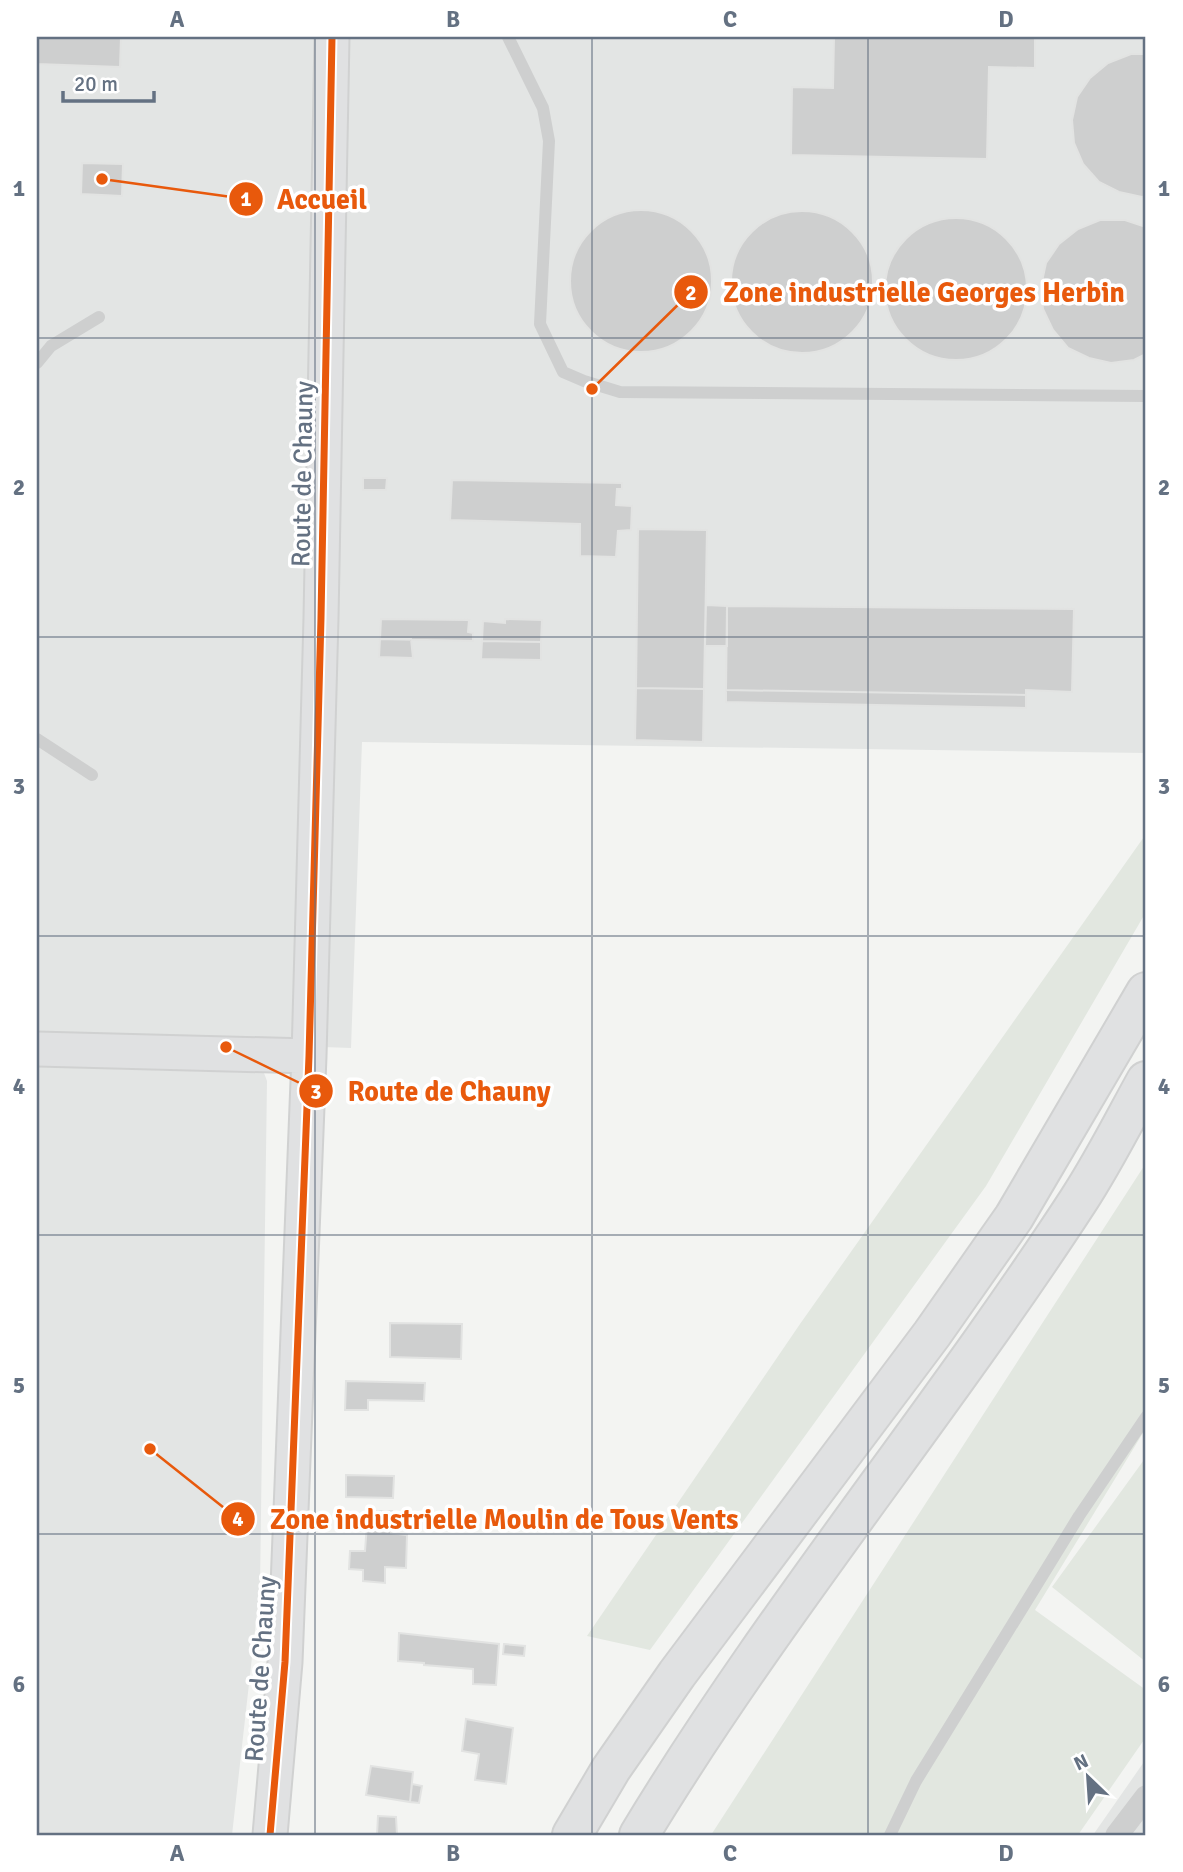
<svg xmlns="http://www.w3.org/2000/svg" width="1183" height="1872" font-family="Signika,sans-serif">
  <rect width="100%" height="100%" fill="#f3f4f2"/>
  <!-- built -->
  <path fill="#e3e5e4" d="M37,37H1146V753L362,742L351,1048L37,1037Z
    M37,1067L264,1073L267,1081L260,1586L232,1835H37Z
    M1146,1759V1835H1093Z"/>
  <!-- green -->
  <path fill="#e2e7e0" d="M1146,834V912L986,1186L650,1650L587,1636L800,1324Z
    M1146,1163V1428L1035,1610L1146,1690V1737L1078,1835H711Z
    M1146,1457V1662L1052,1587Z"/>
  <!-- building -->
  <path fill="#cecfcf" stroke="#e2e3e2" stroke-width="2" d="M37,37H121L120,67L37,64Z
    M834,37H1035V68L989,67L987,159L791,155L792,87L833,88Z
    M1131,54H1146V196L1142,197L1119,192L1099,182L1083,164L1074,143L1072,120L1077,97L1090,78L1108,63Z
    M82,163L123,164L122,196L81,194Z
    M570 281a71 71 0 1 1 142 0a71 71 0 1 1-142 0Z
    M731 282a71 71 0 1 1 142 0a71 71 0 1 1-142 0Z
    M885 289a71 71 0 1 1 142 0a71 71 0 1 1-142 0Z
    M1100,220H1125L1146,227V354L1134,360L1111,363L1089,358L1068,348L1053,330L1043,309L1041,286L1046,263L1059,244L1078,229Z
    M363,478H387L386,490H363Z
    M452,480L622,483V489H617L616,505L632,506L631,530L618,531L616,557L580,556V524L450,520Z
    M638,529L707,530L704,689L636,688Z
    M706,605L727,606V646H705Z
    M727,606L1074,609L1072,692L1026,690V695L726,690Z
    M381,619L469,620L468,632L473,633V641L380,639Z
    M505,619L542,620L541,642L482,641L483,621L505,623Z
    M380,639H411L413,658L379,657Z
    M482,641L541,642V660L481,659Z
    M636,688L704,689L703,742L635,740Z
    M726,690L1026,695V708L726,702Z
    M390,1323L462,1324L461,1359L390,1357Z
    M346,1381L425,1383L424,1401L368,1400V1410H345Z
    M346,1475L394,1476L393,1498L346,1497Z
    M368,1511H392L391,1533L407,1535L406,1568L385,1567V1583L363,1581V1570L349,1569L350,1551H365Z
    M399,1633L499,1644L496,1685L473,1684V1669L424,1665V1663L398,1661Z
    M504,1644L525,1646L524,1656L503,1654Z
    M466,1719L513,1728L506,1784L475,1780L479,1754L462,1751Z
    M371,1766L413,1772L410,1802L366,1795Z
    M412,1784L422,1786L419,1803L410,1802Z
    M378,1816L396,1817L397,1835H403H377Z"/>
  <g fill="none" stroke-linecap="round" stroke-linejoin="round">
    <defs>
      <path id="secondary" d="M37,1049L309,1056
        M270,1835L285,1662L309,1056L321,618L332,37"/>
      <path id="highway" d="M572,1835L611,1769L677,1674L932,1334L1014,1217L1146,992
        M639,1835C772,1615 938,1416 1078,1201C1103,1163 1124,1121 1146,1081"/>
    </defs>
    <!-- secondary casing -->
    <use href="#secondary" stroke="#d0d1d1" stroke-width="37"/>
    <!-- highway casing -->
    <use href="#highway" stroke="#d0d1d1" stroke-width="42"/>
    <!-- lane -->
    <path stroke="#cecfcf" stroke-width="12" d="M508,37L543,108L549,141L540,324L563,372L584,381L620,392L1146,396
      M37,363L51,346L99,317
      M37,739L92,775
      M890,1835L916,1781L1079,1516L1146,1417"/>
    <!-- street -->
    <path stroke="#cecfcf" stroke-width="23" d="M1117,1835L1146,1797"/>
    <!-- secondary -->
    <use href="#secondary" stroke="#e0e1e2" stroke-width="33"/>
    <!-- highway -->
    <use href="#highway" stroke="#e0e1e2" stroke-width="38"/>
    <defs>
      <path id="cycleway" d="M270,1835L285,1662L309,1056L321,618L332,37"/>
    </defs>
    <!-- cycleway casing -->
    <use href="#cycleway" stroke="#fff" stroke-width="11"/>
    <!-- cycleway -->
    <use href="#cycleway" stroke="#e8590c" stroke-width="7"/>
  </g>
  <!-- grid -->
  <path fill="none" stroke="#647182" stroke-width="2" stroke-opacity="0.55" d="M315,37V1835M592,37V1835M868,37V1835M37,338H1146M37,637H1146M37,936H1146M37,1235H1146M37,1534H1146"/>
  <g text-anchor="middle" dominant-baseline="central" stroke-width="7" stroke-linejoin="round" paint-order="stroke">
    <!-- street labels -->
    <g font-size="26" fill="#647182" stroke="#fff">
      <text transform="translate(303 474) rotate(-89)">Route de Chauny</text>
      <text transform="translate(261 1669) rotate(-86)">Route de Chauny</text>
    </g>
  </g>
  <!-- callouts -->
  <path fill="none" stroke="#e8590c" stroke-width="2.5" d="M102 179L246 199M592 389L691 292M226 1047L316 1091M150 1449L238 1519"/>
  <g fill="#e8590c" stroke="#fff" stroke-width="2.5">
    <circle cx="102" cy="179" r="7"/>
    <circle cx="592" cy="389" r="7"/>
    <circle cx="226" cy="1047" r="7"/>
    <circle cx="150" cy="1449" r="7"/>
    <circle cx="246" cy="199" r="18"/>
    <circle cx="691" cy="292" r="18"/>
    <circle cx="316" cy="1091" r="18"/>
    <circle cx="238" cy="1519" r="18"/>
  </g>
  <g font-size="21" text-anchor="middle" font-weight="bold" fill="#fff">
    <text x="246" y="206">1</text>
    <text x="691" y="300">2</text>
    <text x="316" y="1099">3</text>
    <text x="238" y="1526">4</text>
  </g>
  <g font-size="28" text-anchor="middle" font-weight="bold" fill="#e8590c" stroke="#fff" stroke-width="7" stroke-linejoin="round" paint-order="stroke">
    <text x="322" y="209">Accueil</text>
    <text x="924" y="302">Zone industrielle Georges Herbin</text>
    <text x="449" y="1101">Route de Chauny</text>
    <text x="504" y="1529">Zone industrielle Moulin de Tous Vents</text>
  </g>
  <!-- border -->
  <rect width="1183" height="1872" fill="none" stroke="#ffffff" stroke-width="77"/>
  <!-- north arrow -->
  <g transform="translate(1088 1777) rotate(335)" stroke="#ffffff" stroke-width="5" paint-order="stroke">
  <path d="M0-5L12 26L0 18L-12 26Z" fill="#647182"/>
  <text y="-10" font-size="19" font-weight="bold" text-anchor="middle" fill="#647182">N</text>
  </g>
  <!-- scale -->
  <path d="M63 91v10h91v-10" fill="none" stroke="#647182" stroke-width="3.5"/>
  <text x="74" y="91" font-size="21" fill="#647182" stroke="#ffffff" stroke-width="5" paint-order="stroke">20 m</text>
  <rect x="38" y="38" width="1106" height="1796" fill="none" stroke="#647182" stroke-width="2.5"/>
  <g font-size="23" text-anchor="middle" font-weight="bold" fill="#647182">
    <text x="177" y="27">A</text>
    <text x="453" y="27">B</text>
    <text x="730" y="27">C</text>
    <text x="1006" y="27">D</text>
    <text x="19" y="196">1</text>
    <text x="1164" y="196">1</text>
    <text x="19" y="495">2</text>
    <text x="1164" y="495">2</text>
    <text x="19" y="794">3</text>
    <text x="1164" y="794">3</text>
    <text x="19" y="1094">4</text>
    <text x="1164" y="1094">4</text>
    <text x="19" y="1393">5</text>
    <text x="1164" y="1393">5</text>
    <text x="19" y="1692">6</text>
    <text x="1164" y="1692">6</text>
    <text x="177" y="1861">A</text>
    <text x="453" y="1861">B</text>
    <text x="730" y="1861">C</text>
    <text x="1006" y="1861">D</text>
  </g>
</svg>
